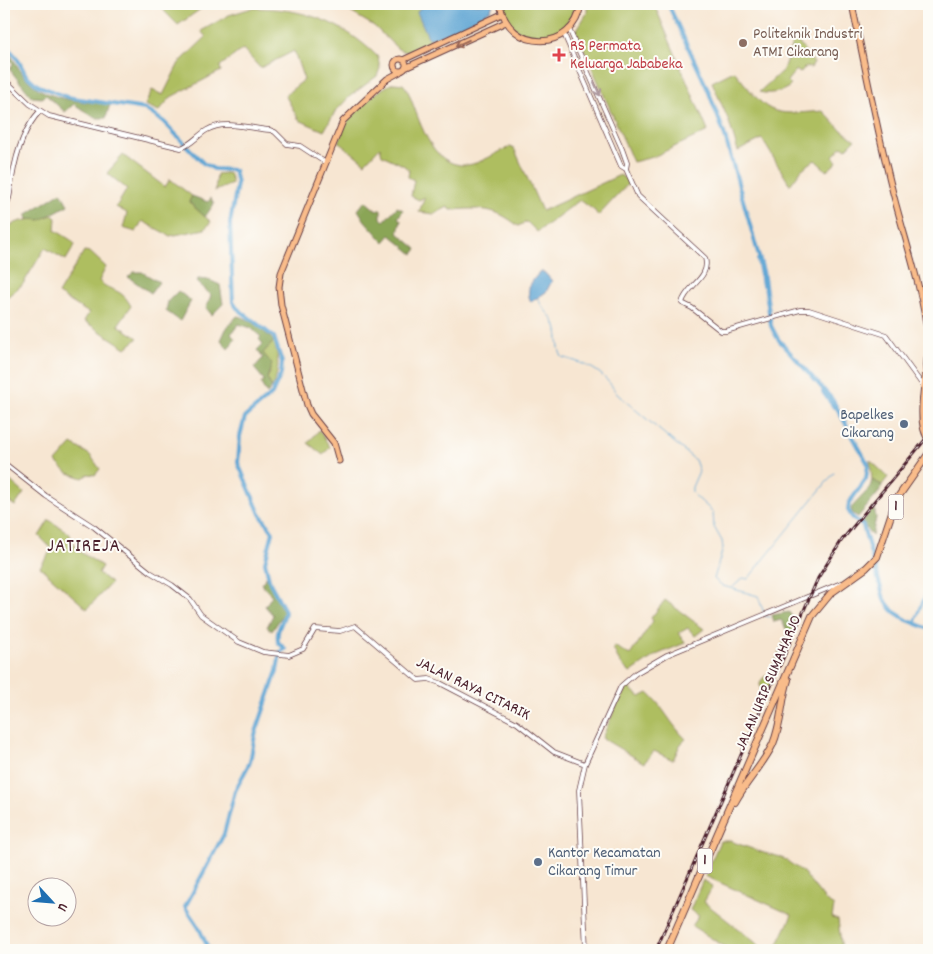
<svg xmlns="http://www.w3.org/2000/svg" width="933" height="954" font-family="Dekko,sans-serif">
  <rect width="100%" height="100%" fill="#fdfcf7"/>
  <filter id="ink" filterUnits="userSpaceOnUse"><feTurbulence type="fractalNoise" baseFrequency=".02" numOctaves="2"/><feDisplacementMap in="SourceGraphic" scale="10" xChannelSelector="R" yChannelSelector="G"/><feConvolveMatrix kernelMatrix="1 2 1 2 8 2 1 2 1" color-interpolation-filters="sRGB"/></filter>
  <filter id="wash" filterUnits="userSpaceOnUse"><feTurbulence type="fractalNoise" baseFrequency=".0096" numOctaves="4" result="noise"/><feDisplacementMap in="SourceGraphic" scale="20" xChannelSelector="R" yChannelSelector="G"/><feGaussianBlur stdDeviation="1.12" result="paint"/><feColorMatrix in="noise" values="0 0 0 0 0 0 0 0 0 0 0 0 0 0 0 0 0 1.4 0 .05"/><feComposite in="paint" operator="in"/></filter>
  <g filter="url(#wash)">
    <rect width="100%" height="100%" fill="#f7e6d2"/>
    <!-- green -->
    <path fill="#aebe60" stroke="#7c6e46" d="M157,4H214L202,8L178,25Z
      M337,4H432L418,11L431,41L406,52L398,49L374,26Z
      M503,4H576C567,48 508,49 503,4Z
      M587,4H654L708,131L653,157L633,162L576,31L587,13Z
      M252,8C302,8 342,21 378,57L380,68L377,76L349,97L335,112L324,131L299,120L285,95L304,80L294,51L260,68L243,49L220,66L221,71L171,97L159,111L145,105L152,90L163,95L179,63L206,37L201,31L229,15Z
      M793,40L798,42L814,63L811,68L805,67L800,73L796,70L787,81L791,85C784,92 770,95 759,92L783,70Z
      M734,71C770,114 766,116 823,111L839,128L855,140L846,149L842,146L833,156L837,162L827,171L815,160L802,169L790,185L762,139L738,151L728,119L712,82Z
      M394,83L403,84L407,89C419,116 429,168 467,165C480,164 497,152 510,147L514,148L542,211L620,175L626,179L628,184L598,216L595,211L580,200L537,232L527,222L518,226C495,207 480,208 451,210L448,207L434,214L419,212L425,197L419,200L411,196L414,180L408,177L409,170L403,165L382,155L380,147L365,163L339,142C341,137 343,129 346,124C354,111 380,87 394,83Z
      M123,155L165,187L170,179L192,196L189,202L211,222L205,229L170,236L142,221L136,232L123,228L127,213L116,207L127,189L107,173Z
      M225,173L230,174L232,184L215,191L217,174Z
      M52,215L56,218L55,230L71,240L75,245L66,260L45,248L23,284L7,297L4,295V228L6,230C18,216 37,222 52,215Z
      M84,251L90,252L106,267L99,281C111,293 120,286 131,306L118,325L138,338L126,348L84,321L89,313L58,294Z
      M274,341C279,359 280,371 272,388L267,378L270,373L263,353Z
      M319,430L330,447L323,455L308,443Z
      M72,444L90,455L100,469L95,475L88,474L83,478L68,473L56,462Z
      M870,460L888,477L882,485L872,480Z
      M7,478L24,493L15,506L4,498L6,488L4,482Z
      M49,520L69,533L77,550L102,566L98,573L111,583L87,609L40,567L52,549L39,536Z
      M665,600L704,629L695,636L688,628L679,633L685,643L656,655L630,673L620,663L613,648L614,646L630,655L653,621L651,618Z
      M770,674L773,677L764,697C758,686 758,679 770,674Z
      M628,687L640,697L648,693C663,706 671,725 686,739L680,745L673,760L654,751L644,763L602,738L617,704Z
      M720,841H730L764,853L781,857L803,872L826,901L834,906L832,918L838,920L842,950H773L778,944L792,915L705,876Z
      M703,880L713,886L704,902L765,950H730L692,926L699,916L690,910Z"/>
    <!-- forest -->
    <path fill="#8aa556" stroke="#6a6240" d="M4,47C14,57 18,71 29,81C50,102 83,101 110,104L106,118H95L74,104L65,112L46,95L42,98L32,97L10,70L13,63L4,54Z
      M61,192L68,205L41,220L27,219V214Z
      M192,196L208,202L211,198L214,204L205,217L189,202Z
      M365,201L377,211L381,209V218L384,221L397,207L403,210L398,218L401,220L398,233L417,249L413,254L390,235L384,242L365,221L358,210Z
      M134,272H142L159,282L151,293L128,277Z
      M198,279L209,280L220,285L223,304L212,315L206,308L211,295L197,282Z
      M178,291L191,301L180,321L166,311L168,301Z
      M237,316C251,318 264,331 274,341L263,353L272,364L267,378L272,388L267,394L261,384L264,380L254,368L263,358L257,350L263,344L259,339L261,337L251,328L239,324L231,334L235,339L228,349L221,340L226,329Z
      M872,480L882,485L880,491L858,517L852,513L851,508L870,488Z
      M874,507L876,518L872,536L862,522Z
      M266,577L284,613L272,631L267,627L273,615L265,606L272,596L261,584Z
      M789,612L796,623L773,677L770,674L788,632L781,620L774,622L772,615Z"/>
    <!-- water -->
    <path fill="#5da4d3" stroke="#54627f" d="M430,4H493L491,10L462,27L432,39L428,37L417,12L419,9Z
      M540,272H544L552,281L546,292L531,302C525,289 531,282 540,272Z"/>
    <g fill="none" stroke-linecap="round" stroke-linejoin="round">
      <!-- stream -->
      <path stroke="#5da4d3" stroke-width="1" d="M538,299C543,310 549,313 554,322C560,332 556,346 562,357C588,365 602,369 617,394L695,460L699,471L692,487V493L713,512L714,527L722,541L723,548L714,579L723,586L758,596L765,616L770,617
        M733,587L743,578L748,579L834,473"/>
      <!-- canal -->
      <path stroke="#5da4d3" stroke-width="2.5" d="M915,623L929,583"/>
      <!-- river -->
      <path stroke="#5da4d3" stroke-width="4" d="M668,4L708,90L724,133L763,271L771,326L778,339L832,399L868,464L866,479L849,503L848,510L852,517L863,526L884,599L893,611L907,620L929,629
        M4,43L17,58L26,75L37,85L67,97L145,109L164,122L203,163L214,169L234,170L237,184L230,223L233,302L237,308L274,337L282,362L281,374L272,394L245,417L240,436L238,463L260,514L273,532L265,562L270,583L285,611C284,623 276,626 278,642L285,649L280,652L277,671L255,735L250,762L235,791L224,834L185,907L199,928L209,950
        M758,260L763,285
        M823,392L834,407"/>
    </g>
  </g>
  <g filter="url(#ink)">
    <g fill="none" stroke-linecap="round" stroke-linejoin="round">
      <defs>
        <path id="minor" d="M569,29L622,149L627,163L626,169
          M564,34L621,166L626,169L638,196L705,258C711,278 686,286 682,303L692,308L721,331H726L800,310H809L886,335L924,387
          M4,79L30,104L49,116L181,148C192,144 197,136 207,130C225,119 250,129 270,130L275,132L287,144L300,146L326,163
          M4,208C11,200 10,189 12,179C16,154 23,129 40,111
          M4,463L46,496L94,527L150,572L172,585L190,599L201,615L239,642L263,652L289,655L303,649L315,629L340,631L355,626L418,680L429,679L440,683L517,723L554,752L585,764
          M586,950L579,790L585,764L621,686L636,673L667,655L841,583"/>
        <path id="major" d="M500,4C508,53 574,53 581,4
          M852,4C865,67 877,130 893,193C905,240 922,288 928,337C931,363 912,421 929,440
          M394 65a6 6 0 1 1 12 0a6 6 0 1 1-12 0Z
          M403,60L502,14
          M405,68L506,22
          M339,461L334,443L311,414L307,405L281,305L279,287L281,273L343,121L387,79L400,72"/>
        <path id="highway" d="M735,802C746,781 763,765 773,744C782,723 781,701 788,680
          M667,950L812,616L831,593L866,568L877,557L896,500L929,453"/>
      </defs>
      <!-- minor casing -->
      <use href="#minor" stroke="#643d44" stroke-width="5.5"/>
      <!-- major casing -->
      <use href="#major" stroke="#643d44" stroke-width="7"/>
      <!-- highway casing -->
      <use href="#highway" stroke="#643d44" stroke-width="8"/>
      <!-- minor -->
      <use href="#minor" stroke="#fff" stroke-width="4"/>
      <!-- major -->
      <use href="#major" stroke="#f9bc8a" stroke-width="5"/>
      <!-- highway -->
      <use href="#highway" stroke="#f9bc8a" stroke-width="6"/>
      <defs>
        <path id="rail" d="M656,950L818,578L842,540L929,435"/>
      </defs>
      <!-- rail casing -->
      <use href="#rail" stroke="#4a1f2b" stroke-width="3"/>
      <!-- rail -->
      <use href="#rail" stroke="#fdfcf7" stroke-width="1" stroke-dasharray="4" stroke-linecap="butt"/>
    </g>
    <!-- one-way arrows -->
    <defs><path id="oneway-shaft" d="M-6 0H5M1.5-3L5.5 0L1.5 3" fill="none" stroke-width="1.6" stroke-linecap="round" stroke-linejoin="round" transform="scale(1.25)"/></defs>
    <use stroke="#996656" href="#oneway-shaft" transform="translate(462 43) rotate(155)"/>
    <use stroke="#ae9aa0" href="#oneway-shaft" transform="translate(597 89) rotate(66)"/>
  </g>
  <!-- markers -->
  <circle fill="#8d6e63" stroke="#fdfcf7" stroke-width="2" cx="743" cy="43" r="5"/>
  <path fill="#e0444e" stroke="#fdfcf7" stroke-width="2" d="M556.5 47.5h5v5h5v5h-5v5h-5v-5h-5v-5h5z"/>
  <g fill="#5c6f8a" stroke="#fdfcf7" stroke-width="2">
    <circle cx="904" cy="424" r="5"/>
    <circle cx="538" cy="862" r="5"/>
  </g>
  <g text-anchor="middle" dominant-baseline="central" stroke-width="4" stroke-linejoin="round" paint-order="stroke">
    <!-- shield labels -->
    <g fill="#fdfcf7" stroke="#806168" stroke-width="1">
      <rect x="888.5" y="494.5" width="15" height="25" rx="4"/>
      <rect x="697.5" y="848.5" width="15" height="25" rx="4"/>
    </g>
    <g font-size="15" font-weight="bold" fill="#4a1f2b">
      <text x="896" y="507">1</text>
      <text x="705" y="861">1</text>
    </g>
    <!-- education labels -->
    <g font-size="16" fill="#785e54" stroke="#fdfcf7" text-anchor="start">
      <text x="753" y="34">Politeknik Industri<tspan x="753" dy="18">ATMI Cikarang</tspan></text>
    </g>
    <!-- health labels -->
    <g font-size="16" fill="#be3a42" stroke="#fdfcf7" text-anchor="start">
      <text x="570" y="46">RS Permata<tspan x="570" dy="18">Keluarga Jababeka</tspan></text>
    </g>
    <!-- service labels -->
    <g font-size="16" fill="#4e5e75" stroke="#fdfcf7" text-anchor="end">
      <text x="894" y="415">Bapelkes<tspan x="894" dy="18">Cikarang</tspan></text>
      <text x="548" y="853" text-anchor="start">Kantor Kecamatan<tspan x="548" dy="18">Cikarang Timur</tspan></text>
    </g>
    <!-- street labels -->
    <g font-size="16" fill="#4a1f2b" stroke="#fdfcf7">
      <text transform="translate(769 683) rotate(-67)">JALAN URIP SUMAHARJO</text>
      <text transform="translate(473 689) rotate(26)">JALAN RAYA CITARIK</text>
    </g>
    <!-- quarter labels -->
    <g font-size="19" letter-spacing="1" fill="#4a1f2b" stroke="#fdfcf7">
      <text x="84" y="547">JATIREJA</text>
    </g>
  </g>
  <!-- margin -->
  <rect width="933" height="954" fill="none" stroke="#fdfcf7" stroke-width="20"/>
  <!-- north arrow -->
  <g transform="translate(52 902) rotate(116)"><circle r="24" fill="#fdfcf7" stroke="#b5a4a5"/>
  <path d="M0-4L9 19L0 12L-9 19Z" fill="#1f6fb2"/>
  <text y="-8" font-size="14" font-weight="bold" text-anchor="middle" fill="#4a1f2b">U</text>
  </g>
</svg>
